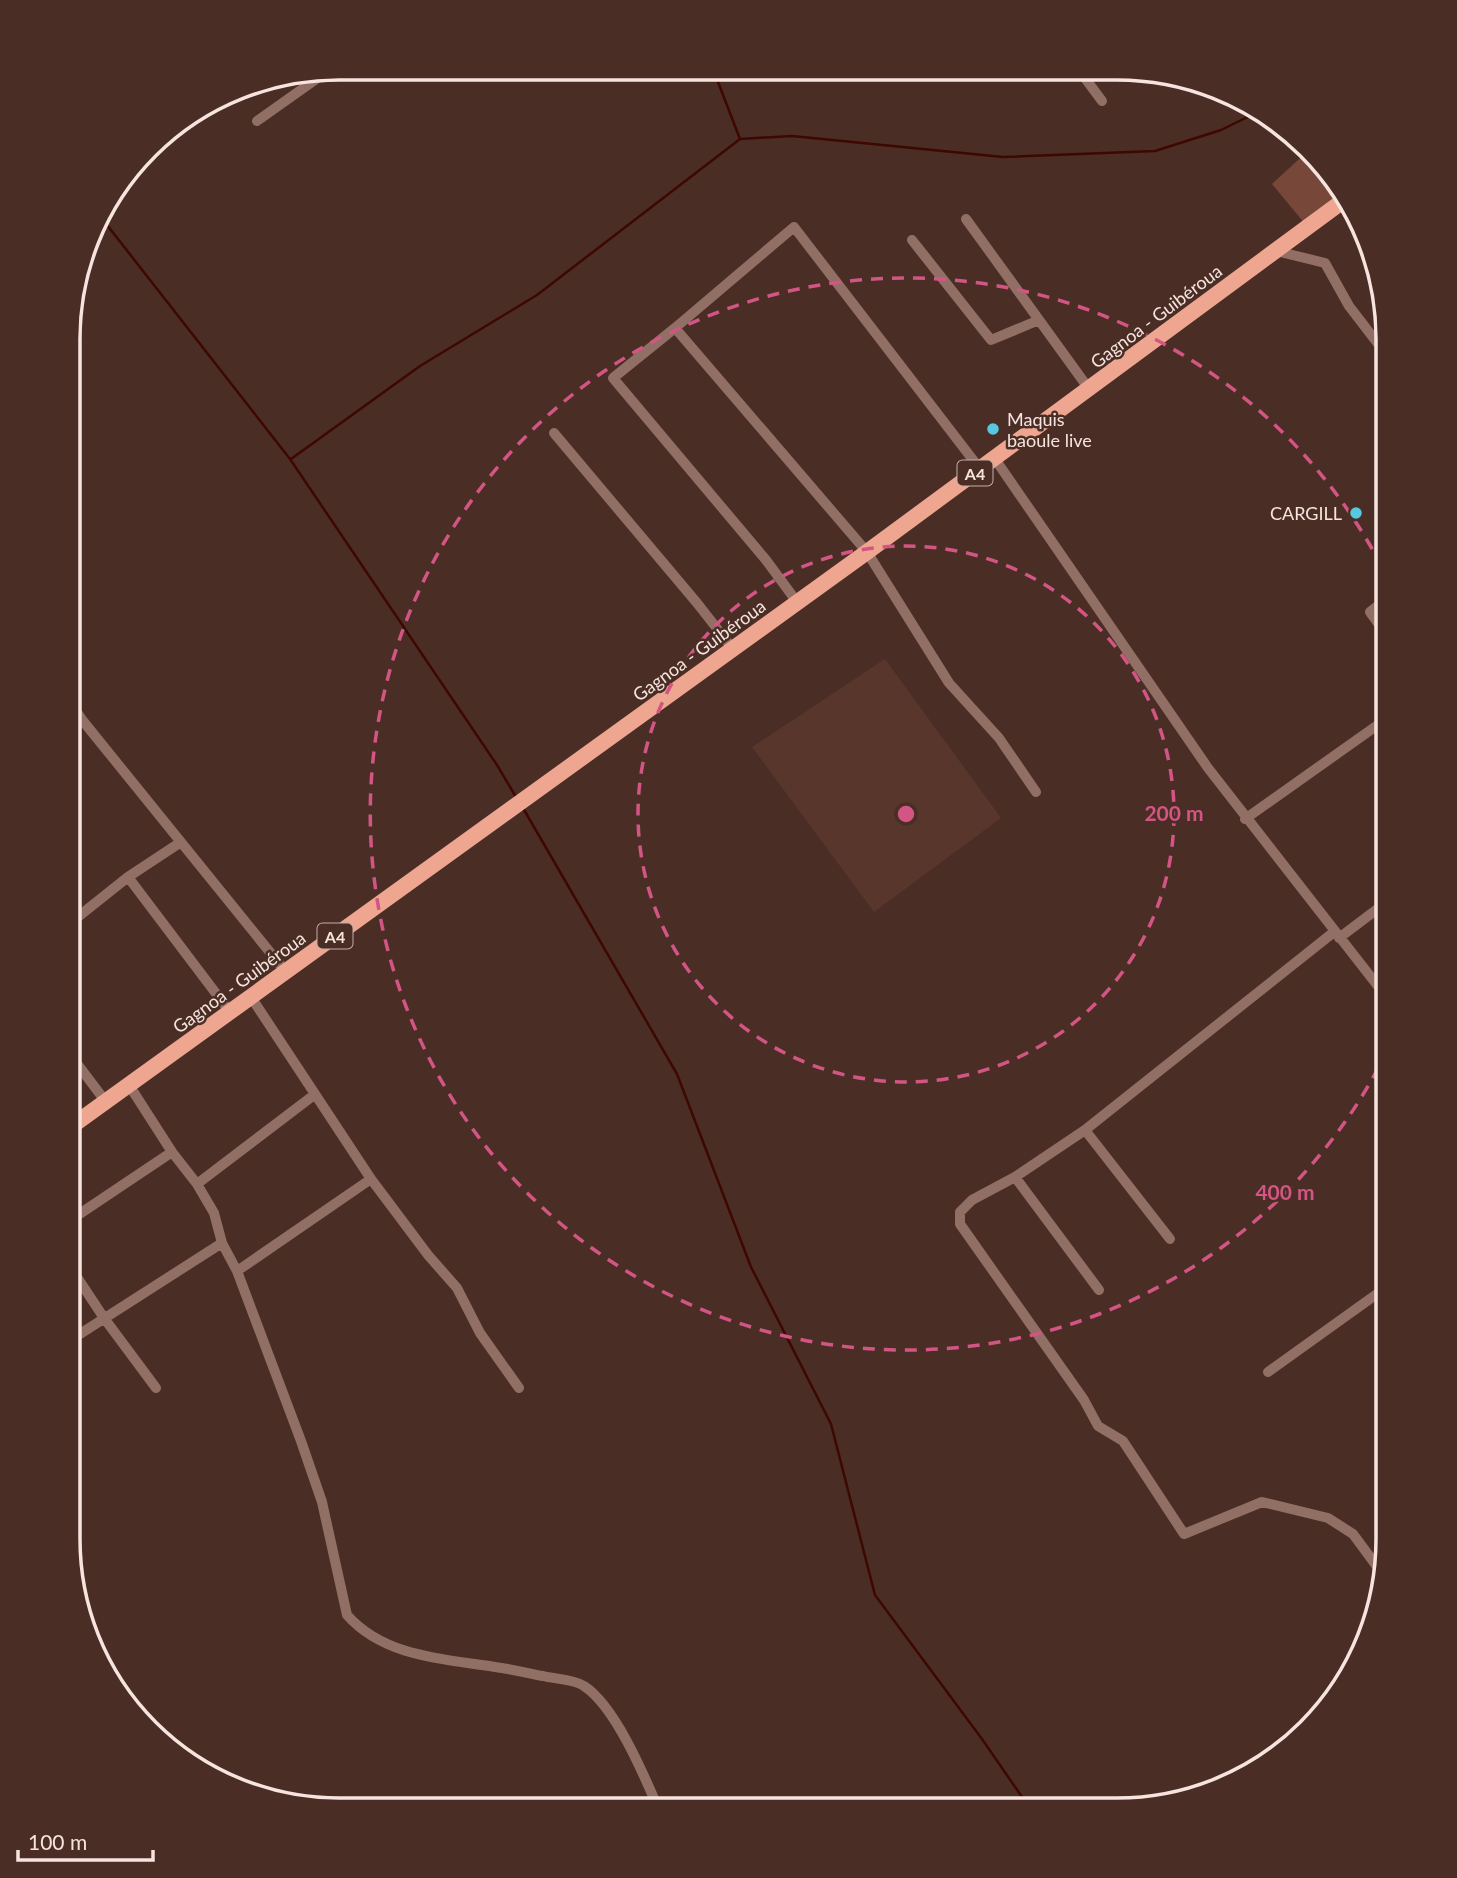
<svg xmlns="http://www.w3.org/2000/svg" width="1457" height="1878" font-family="Lato,sans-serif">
  <rect width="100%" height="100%" fill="#4a2e26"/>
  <!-- built -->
  <path fill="#58362c" d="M885,659L1001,818L874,912L752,747Z"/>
  <!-- green -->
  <path fill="#77483a" d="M1309,150L1322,161L1345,196L1306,225L1272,184Z"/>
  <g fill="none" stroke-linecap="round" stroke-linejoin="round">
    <!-- stream -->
    <path stroke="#3e0800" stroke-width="2.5" d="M740,139L792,136L1003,157L1155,151L1221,130L1260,111
      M100,216L290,459L497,765L516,797
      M291,459L420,366L537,295L740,139L713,69
      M523,808L677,1074L751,1267L831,1424L875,1595L982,1739L1031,1810"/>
    <!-- street -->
    <path stroke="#926f64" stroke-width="10" d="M1079,70L1102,101
      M257,121L329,70
      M966,219L1089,389
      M912,240L991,340L1039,320
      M1276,251L1325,263L1349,306L1389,358
      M675,328L794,227L980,469
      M554,433L697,603L733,649
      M995,459L1208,768L1388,999
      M797,602L766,560L613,378L675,328L867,552L949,683L999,738L1036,792
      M1389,638L1370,612L1389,597
      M70,702L83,721L286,972
      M70,727L83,721
      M1245,819L1389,717
      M128,877L230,1012
      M69,924L128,877L181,842
      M1334,932L1085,1130L1015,1177L972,1200L960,1212V1224L1084,1400L1098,1426L1123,1441L1184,1534L1262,1502L1328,1518L1353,1534L1384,1576
      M1339,938L1388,901
      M251,997L371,1179L428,1255L457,1288L480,1333L519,1388
      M69,1053L106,1102
      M129,1085L172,1152L197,1184L214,1213L222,1243L237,1271L301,1441L322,1502L347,1615C384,1657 444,1659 495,1667C511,1669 527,1673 543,1676C554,1679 574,1679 584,1686C615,1706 644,1775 658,1808
      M1085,1130L1170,1239
      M1015,1177L1099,1290
      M197,1184L314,1095
      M69,1221L172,1152
      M69,1265L104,1318L156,1388
      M237,1271L371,1179
      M69,1341L222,1243
      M1268,1372L1388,1286"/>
    <!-- primary -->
    <path stroke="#eea690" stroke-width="16" d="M69,1128L867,552L1347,198"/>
  </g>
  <!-- distance rings -->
  <g fill="none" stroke="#d25583" stroke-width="3.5" stroke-dasharray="12 9">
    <circle cx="906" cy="814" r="268"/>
    <path d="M1388 1049A536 536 0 1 1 1388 579"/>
  </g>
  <!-- markers -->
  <g fill="#56c9e1" stroke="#4a2e26" stroke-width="2.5">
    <circle cx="993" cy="429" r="7"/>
    <circle cx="1356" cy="513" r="7"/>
  </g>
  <g text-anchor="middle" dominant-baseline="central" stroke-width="5" stroke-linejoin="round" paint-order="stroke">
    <!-- shield labels -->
    <g fill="#4a2e26" stroke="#c3ada8" stroke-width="2">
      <rect x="957.5" y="460.5" width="35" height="25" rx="5"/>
      <rect x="317.5" y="923.5" width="35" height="25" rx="5"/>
    </g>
    <g font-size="16" font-weight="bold" fill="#f7e4df">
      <text x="975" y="473">A4</text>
      <text x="335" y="936">A4</text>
    </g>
    <!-- street labels -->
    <g font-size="18" fill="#f7e4df" stroke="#4a2e26">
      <text transform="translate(1156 316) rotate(-37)">Gagnoa - Guibéroua</text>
      <text transform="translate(699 650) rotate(-36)">Gagnoa - Guibéroua</text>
      <text transform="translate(239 982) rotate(-36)">Gagnoa - Guibéroua</text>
    </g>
    <!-- poi labels -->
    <g font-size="18" fill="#f7e4df" stroke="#4a2e26" text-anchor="start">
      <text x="1007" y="419">Maquis<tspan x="1007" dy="21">baoule live</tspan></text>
      <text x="1342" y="513" text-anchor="end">CARGILL</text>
    </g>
  </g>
  <!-- crop -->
  <path d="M0 0H1457V1878H0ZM339 80H1117A259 259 0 0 1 1376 339V1539A259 259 0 0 1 1117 1798H339A259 259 0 0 1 80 1539V339A259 259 0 0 1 339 80Z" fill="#4a2e26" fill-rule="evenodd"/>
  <path fill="none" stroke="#f7e4df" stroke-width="3.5" d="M339 80H1117A259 259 0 0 1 1376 339V1539A259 259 0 0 1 1117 1798H339A259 259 0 0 1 80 1539V339A259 259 0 0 1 339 80Z"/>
  <circle cx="906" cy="814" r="10" fill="#d25583" stroke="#4a2e26" stroke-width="3.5"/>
  <g font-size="21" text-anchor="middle" font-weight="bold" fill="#d25583" stroke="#4a2e26" stroke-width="5" stroke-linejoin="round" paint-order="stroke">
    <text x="1174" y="821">200 m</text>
    <text x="1285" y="1200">400 m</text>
  </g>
  <!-- scale -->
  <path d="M18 1850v10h135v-10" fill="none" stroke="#f7e4df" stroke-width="3.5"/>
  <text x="28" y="1850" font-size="21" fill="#f7e4df" stroke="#4a2e26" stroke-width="5" paint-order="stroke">100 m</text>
</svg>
